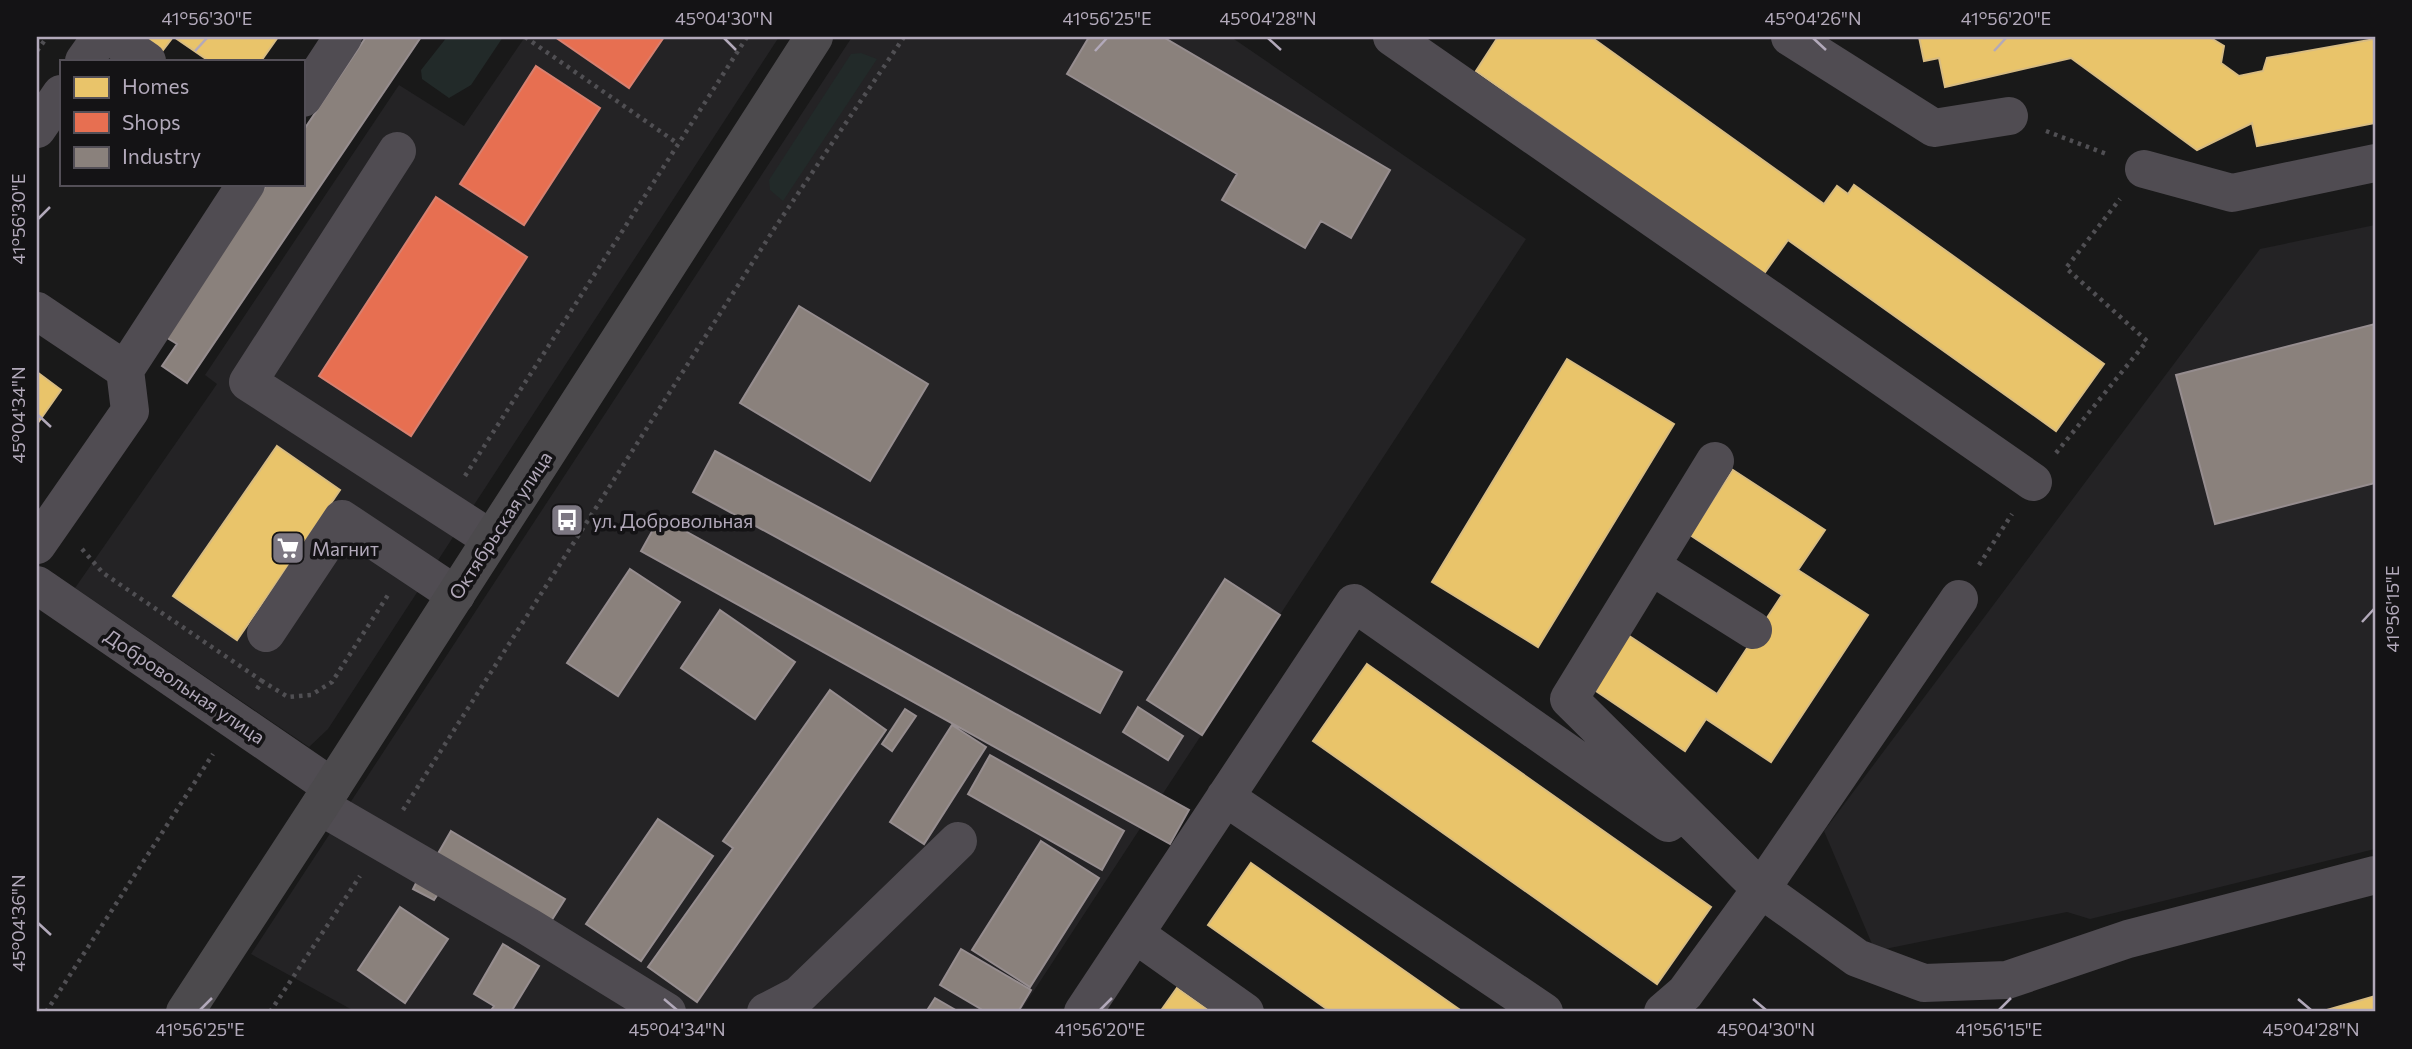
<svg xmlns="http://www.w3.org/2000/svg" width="2412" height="1049" font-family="Commissioner,sans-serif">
  <rect width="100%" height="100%" fill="#191919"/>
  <!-- built -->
  <path fill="#242325" d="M525,37H779L328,729L309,747L75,588L217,384L205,375L399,85L464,126Z
    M852,37H1231L1526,239L1020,1012H356L251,954Z
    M2375,225V849L2090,919L2067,912L1875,951L1824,831L2260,249Z"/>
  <!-- green -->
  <path fill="#222a29" d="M447,37H503L471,85L449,98L422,79L421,70Z
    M861,53L877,59L783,201L770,190L769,180L851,54Z"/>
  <!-- homes -->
  <path fill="#e9c46a" stroke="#d8bc82" stroke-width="2" d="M145,37H173L163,50Z
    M174,37H278L261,61H209Z
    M1498,37H1591L1824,204L1837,186L1848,194L1854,185L2104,364L2056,431L1788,240L1763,275L1476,71Z
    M1919,37H2209L2224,46L2221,63L2239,76L2263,71L2267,58L2375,39V123L2257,146L2252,123L2197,150L2071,58L1945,87L1939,58L1924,61Z
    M1567,359L1674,424L1538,647L1432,582Z
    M37,372L61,390L37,424Z
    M277,446L340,490L237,640L173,596Z
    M1733,470L1825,530L1798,570L1868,615L1771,762L1706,719L1685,751L1593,689L1629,636L1717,694L1782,595L1690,535Z
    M1367,664L1711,907L1657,984L1313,741Z
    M1251,863L1463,1012H1331L1208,925Z
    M1177,988L1211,1012H1160Z
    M2375,996V1012H2320Z"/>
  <!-- shops -->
  <path fill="#e76f51" stroke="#d78070" stroke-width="2" d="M555,37H664L629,88Z
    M536,66L600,108L524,225L460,184Z
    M436,197L527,257L411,436L319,376Z"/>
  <!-- industry -->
  <path fill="#8a817c" stroke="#968d8f" stroke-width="2" d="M366,37H421L187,383L162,366L177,344L164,336L267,184H303V131Z
    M1089,37H1163L1390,170L1351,238L1321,221L1305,248L1222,200L1237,174L1067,74Z
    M799,306L928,384L870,481L740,403Z
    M2375,324V483L2215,524L2176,375Z
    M715,451L1122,672L1100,713L693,492Z
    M660,517L1189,810L1170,844L641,551Z
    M630,569L680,602L618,696L567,663Z
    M1225,579L1280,615L1202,735L1147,700Z
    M720,610L795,662L755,719L681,668Z
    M830,690L886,730L697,1002L648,967L733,848L723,841Z
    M1138,707L1183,736L1168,760L1123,732Z
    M905,709L916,716L892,751L882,744Z
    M952,725L986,747L924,844L890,822Z
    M990,755L1124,831L1102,870L968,794Z
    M658,819L713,856L641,961L586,924Z
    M451,831L565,899L550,923L436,857Z
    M1041,841L1099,878L1030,987L972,950Z
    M419,877L441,889L434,900L413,889Z
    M400,907L448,939L405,1003L358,970Z
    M503,944L539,966L511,1012H490L494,1006L474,994Z
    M961,949L1031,990L1018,1012H986L940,985Z
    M935,998L959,1012H926Z"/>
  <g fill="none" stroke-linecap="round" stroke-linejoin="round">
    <!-- path -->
    <path stroke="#504f53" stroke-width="4.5" stroke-dasharray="3.5 5" stroke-linecap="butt" d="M525,37L677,143
      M37,51L47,37
      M2046,131L2109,155
      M2056,453L2147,341L2066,268L2120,199
      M465,476L747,37
      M82,549L103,573L262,681
      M1979,565L2012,514
      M257,689L262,681L288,697L311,695L332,682L388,595
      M403,810L774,229L904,37
      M46,1012L213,754
      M270,1012L360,876"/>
    <!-- minor -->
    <path stroke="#504c52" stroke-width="38" d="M112,37L147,61
      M1392,37L2033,482
      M1790,37L1934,128L2009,116
      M84,61L101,37
      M303,98L343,37
      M37,129L61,94
      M397,151L248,382L491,539
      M2144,169L2232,193L2375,163
      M37,311L125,370
      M1715,461L1569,699L1761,889L1857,958L1924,983L2007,980L2128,939L2375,875
      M37,545L130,411L125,370L246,184
      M1651,566L1753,630
      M37,585L332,787
      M266,633L342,519L456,595
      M1225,797L1544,1012
      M320,806L529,927L667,1012
      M1135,934L1245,1012
      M766,1012L799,995L958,841
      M1083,1012L1354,603L1668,823
      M1663,1012L1685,993L1761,889L1959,599"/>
    <!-- major -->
    <path stroke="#4c4a4d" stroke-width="38" d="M185,1012L332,787L814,37"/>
  </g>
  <!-- ticks -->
  <path fill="none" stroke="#b2a9ba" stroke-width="2.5" d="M724,38L736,50M1268,38L1281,50M1813,38L1826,50M195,51L207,38M1095,51L1107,38M1994,51L2006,38M38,219L50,207M38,415L51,427M2362,622L2374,609M38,923L51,935M664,999L677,1010M1753,999L1766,1010M2298,999L2311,1010M200,1010L212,998M1100,1010L1112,998M1999,1010L2011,998"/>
  <!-- icons -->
  <defs>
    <symbol id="bus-square" viewBox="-11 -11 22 22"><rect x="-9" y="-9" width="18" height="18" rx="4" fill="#7c7782" stroke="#141315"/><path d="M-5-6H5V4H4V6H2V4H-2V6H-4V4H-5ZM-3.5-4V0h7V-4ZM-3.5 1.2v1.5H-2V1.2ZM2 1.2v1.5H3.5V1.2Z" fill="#fff"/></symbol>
    <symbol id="supermarket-square" viewBox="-11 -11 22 22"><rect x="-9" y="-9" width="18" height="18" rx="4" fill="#7c7782" stroke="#141315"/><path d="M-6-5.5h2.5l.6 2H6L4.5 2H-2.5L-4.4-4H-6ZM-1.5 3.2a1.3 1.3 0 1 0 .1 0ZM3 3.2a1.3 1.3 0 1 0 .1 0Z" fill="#fff"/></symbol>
  </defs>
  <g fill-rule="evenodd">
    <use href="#bus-square" x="548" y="501" width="38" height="38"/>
    <use href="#supermarket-square" x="269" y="529" width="38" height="38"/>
  </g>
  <g text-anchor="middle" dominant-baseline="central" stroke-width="7" stroke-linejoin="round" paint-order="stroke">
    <!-- poi labels -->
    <g font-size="19" fill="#b2a9ba" stroke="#141315" text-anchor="start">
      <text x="592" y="520">ул. Добровольная</text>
      <text x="312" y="548">Магнит</text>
    </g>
    <!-- street labels -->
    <g font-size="19" fill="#b2a9ba" stroke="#141315">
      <text transform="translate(500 525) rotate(-57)">Октябрьская улица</text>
      <text transform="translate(185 686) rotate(34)">Добровольная улица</text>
    </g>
  </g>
  <!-- border -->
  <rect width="2412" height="1049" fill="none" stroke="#141315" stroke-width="77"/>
  <!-- legend -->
  <rect x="60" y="60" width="245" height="126" fill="#141315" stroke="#534f57" stroke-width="2"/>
  <rect x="74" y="77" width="35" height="21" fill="#e9c46a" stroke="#534f57" stroke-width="2"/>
  <text x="122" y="94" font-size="21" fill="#b2a9ba">Homes</text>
  <rect x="74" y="112" width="35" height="21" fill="#e76f51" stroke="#534f57" stroke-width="2"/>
  <text x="122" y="130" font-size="21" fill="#b2a9ba">Shops</text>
  <rect x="74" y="147" width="35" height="21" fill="#8a817c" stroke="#534f57" stroke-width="2"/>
  <text x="122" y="164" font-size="21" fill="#b2a9ba">Industry</text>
  <rect x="38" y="38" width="2336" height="972" fill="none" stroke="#b2a9ba" stroke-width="2.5"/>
  <g font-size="18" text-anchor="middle" fill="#b2a9ba">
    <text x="207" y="25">41°56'30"E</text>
    <text x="724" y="25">45°04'30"N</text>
    <text x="1107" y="25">41°56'25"E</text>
    <text x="1268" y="25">45°04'28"N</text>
    <text x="1813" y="25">45°04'26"N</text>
    <text x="2006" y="25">41°56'20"E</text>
    <text transform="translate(19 219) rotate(-90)" y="6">41°56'30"E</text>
    <text transform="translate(19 415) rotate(-90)" y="6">45°04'34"N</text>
    <text transform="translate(2393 609) rotate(-90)" y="6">41°56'15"E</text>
    <text transform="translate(19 923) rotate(-90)" y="6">45°04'36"N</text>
    <text x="200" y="1036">41°56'25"E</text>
    <text x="677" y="1036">45°04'34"N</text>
    <text x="1100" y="1036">41°56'20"E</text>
    <text x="1766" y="1036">45°04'30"N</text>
    <text x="1999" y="1036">41°56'15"E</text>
    <text x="2311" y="1036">45°04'28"N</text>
  </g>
</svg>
